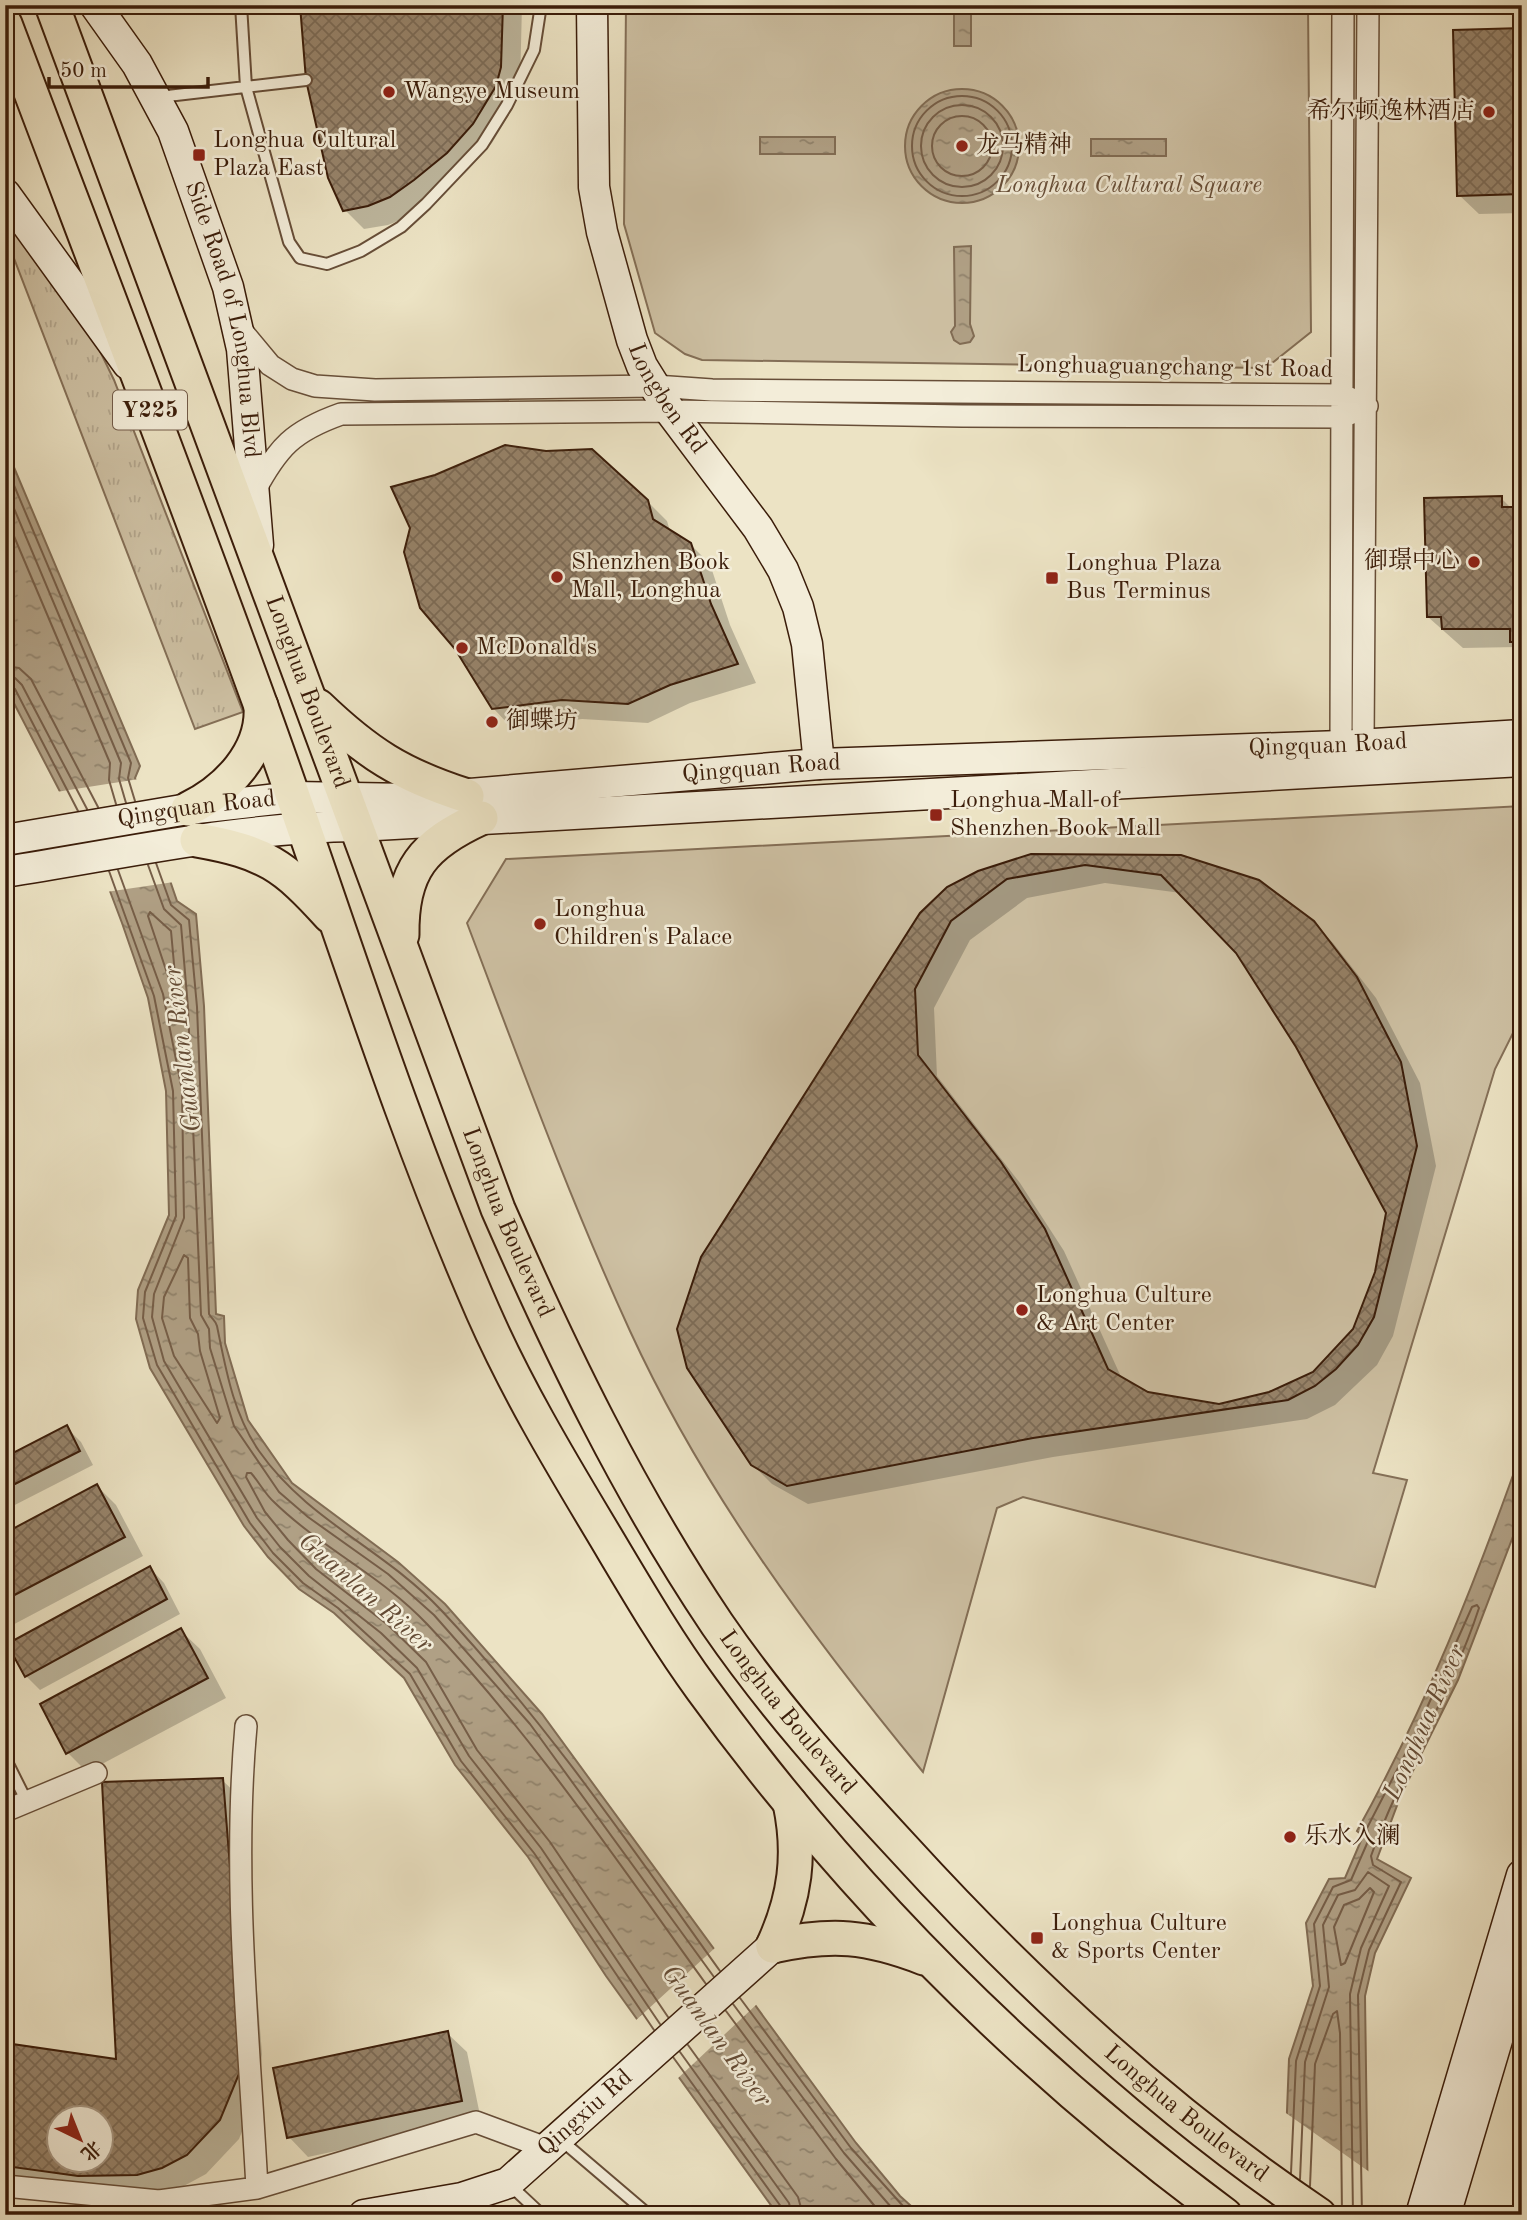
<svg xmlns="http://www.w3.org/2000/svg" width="1527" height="2220" font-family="'Old Standard TT','Noto Serif SC',serif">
  <defs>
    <pattern id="grass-tufts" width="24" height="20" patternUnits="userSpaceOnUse" patternTransform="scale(1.75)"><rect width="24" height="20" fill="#cec1a4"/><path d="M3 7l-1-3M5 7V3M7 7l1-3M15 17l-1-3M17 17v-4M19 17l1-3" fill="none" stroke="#b2a58c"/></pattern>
    <pattern id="water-ripples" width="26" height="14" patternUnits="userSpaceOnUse" patternTransform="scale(1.75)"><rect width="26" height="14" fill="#b0a085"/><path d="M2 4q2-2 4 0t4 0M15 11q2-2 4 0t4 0" fill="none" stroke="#90826b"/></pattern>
    <pattern id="building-cross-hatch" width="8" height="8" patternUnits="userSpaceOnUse" patternTransform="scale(1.75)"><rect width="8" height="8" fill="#97846b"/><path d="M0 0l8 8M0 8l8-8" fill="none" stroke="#7c6b56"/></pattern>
  </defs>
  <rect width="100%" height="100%" fill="#ece3c4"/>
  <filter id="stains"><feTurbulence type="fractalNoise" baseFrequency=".00286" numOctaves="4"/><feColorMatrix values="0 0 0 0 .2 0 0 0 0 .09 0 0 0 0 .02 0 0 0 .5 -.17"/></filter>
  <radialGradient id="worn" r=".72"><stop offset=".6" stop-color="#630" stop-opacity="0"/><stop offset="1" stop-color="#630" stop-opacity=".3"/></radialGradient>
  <!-- grass -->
  <path fill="url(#grass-tufts)" stroke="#846f57" stroke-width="2" d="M5,211L97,345L114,380L243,712L195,729L5,235Z"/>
  <!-- park -->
  <path fill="#cec1a4" stroke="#846f57" stroke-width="2" d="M626,5H1308L1311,332L1266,368L702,360L685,354L655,333L624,224Z
    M1522,806V1015L1495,1069L1373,1473L1407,1480L1375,1587L1023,1497L997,1508L923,1772C811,1636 704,1492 630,1331C569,1198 519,1060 467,923L506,859Z"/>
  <!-- water -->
  <path fill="url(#water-ripples)" stroke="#816c54" stroke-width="2" d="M954,5H971V46H954Z
    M905 146a57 57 0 1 1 114 0a57 57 0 1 1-114 0Z
    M760,137H835V154H760Z
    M1091,139H1166V156H1091Z
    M971,246L970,324L974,336L970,342L960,344L954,340L951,332L955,326L954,247Z
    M5,446L140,766L135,778L177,901L196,914L204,1006L216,1314L224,1316L225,1343L248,1420L292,1483L398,1562L445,1604L542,1714L856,2143L900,2196L921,2215H778L606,1976L528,1857L455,1765L404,1678L334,1613L299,1589L268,1557L244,1526L150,1368L136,1319L138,1290L169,1215L166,1091L148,998L122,923L105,878L5,686Z
    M1522,1450V1513L1458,1680L1401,1795L1377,1859L1411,1878L1375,1953L1365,1996L1368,2215H1283L1289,2059L1313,1986L1306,1923L1329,1879L1345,1878L1363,1836L1357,1831C1426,1707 1475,1583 1522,1450Z"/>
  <!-- pier -->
  <path fill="#ece3c4" d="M139,779L174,882L106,892L56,792Z
    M716,1947L757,2004L676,2080L635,2021Z
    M1283,2111L1371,2173L1372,2215H1279Z"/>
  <!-- shadow -->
  <path fill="#0003" fill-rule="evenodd" d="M302,5H522L520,87L514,106L492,143L466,172L410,216L388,225L364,229L345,210Z
    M1522,30V213L1479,214L1459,195Z
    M1501,498L1512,509H1522V651L1518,647L1463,648L1428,617Z
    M647,501L667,521L670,531L690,544L710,564L730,625L756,683L690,703L648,723L582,719L512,728L493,708Z
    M1181,856L1313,923L1333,943L1376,998L1420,1083L1436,1166L1393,1336L1377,1365L1335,1405L1307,1419L1053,1457L808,1504L772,1484L752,1464L688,1368L979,872ZM1105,883L1181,893L1237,952L1298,1046L1388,1213L1377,1272L1355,1329L1314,1374L1270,1394L1219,1406L1147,1394L1122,1379L1064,1251L1020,1183L937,1076L934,1008L970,940L1027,898Z
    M66,1427L81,1442L93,1465L5,1510V1459Z
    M97,1486L116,1505L143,1556L5,1629V1535Z
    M150,1568L164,1583L180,1614L40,1690L26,1676Z
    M180,1630L200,1649L226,1698L87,1772L68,1753Z
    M5,1775L22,1808L5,1817Z
    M222,1780L242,1799L262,2054L259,2089L239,2139L206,2174L182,2187L133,2196L5,2181V2045L118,2061ZM60,2118H102V2160H60Z
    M447,2033L467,2052L481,2120L308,2157L289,2137Z"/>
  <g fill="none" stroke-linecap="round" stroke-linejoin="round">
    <!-- shore -->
    <path stroke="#765e48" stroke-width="2" d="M912 146a50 50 0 1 1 100 0a50 50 0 1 1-100 0Z
      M921 146a41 41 0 1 1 82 0a41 41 0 1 1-82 0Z
      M932 146a30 30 0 1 1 60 0a30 30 0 1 1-60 0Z
      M5,464L131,763L128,778L135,801
      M5,487L121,763L119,779L126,803
      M5,515L110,763L109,780L116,804
      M5,666L19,668L31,679L98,807
      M5,676L15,678L22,685L87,809
      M5,685L15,689L78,811
      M156,863L171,905L189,920L197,1007L209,1314C212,1319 216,1321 217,1326C226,1370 233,1413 259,1451C308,1521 384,1549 441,1610C545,1721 632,1848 720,1971
      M148,865L164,909L181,925L188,1008L201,1315L209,1329L210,1348L234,1426L279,1492L308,1517L388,1574L434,1615L530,1724L714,1977
      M118,870L163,994L182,1090L184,1218L154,1294L152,1317L164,1361L257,1518L280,1547L309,1576L381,1633L417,1668L469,1756L541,1848L660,2024
      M109,871L154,996L173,1091L176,1216L145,1292L143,1318L157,1365L250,1523L273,1553L303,1583L338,1608L410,1674L461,1761L534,1853L654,2030
      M150,912L171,931L175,975L172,979L168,976L148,916Z
      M184,1255L188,1258L190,1318L198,1334L200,1351L220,1418L217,1423L174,1356L162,1318L164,1297Z
      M1370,1888L1374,1892L1345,1963L1341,1965L1334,1927L1344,1905L1359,1899Z
      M740,1998L851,2148L911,2215
      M733,2004L844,2153L898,2215
      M726,2011L836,2159L882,2215
      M668,2017L550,1842L477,1750L426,1662L388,1625L316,1569L288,1540L265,1512L246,1477L247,1473H251C259,1482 265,1494 274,1502C321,1548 382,1576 427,1624C532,1734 617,1861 706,1984
      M688,2045L798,2197L803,2215
      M680,2052L789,2203L792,2215
      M673,2057L782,2208L783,2215
      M1291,2173L1296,2061L1320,1986L1314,1924L1333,1887L1351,1880L1369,1839L1367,1828L1413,1739L1472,1607L1477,1605L1479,1608C1451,1694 1401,1771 1371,1856L1373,1865L1401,1882L1369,1950L1358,1995L1362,2215
      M1300,2179L1305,2062L1329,1987L1323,1925L1338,1895L1355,1890L1368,1872L1389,1886L1361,1948L1350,1994L1353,2215
      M1310,2186L1315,2064L1333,2014L1337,2011L1340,2033L1342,2215"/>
  </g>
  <!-- building -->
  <path fill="url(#building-cross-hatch)" stroke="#3b1d0a" stroke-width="2" fill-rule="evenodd" d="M300,5H503L501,67L496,86L473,124L447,153L414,180L390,197L368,206L343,211L328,178L306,80Z
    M1522,28V194L1457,196L1453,30Z
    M505,445L546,451L592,449L648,500L653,519L691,543L711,604L738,664L670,685L628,704L562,700L492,709L455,649L420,608L404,552L410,528L391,487L435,475Z
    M1502,496V507H1522V642H1510V629H1442L1441,617H1427L1424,498Z
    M1031,854L1181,855L1259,880L1314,921L1357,977L1401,1062L1417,1146L1374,1317L1358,1345L1336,1369L1315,1386L1288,1400L1033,1438L787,1486L751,1465L687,1368L677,1329L701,1257L920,913L947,887L978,871ZM1085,865L1161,875L1236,953L1296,1047L1386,1213L1375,1272L1353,1329L1313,1372L1269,1392L1219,1404L1148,1392L1108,1369L1045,1229L1001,1162L918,1055L915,989L951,921L1007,879Z
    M67,1425L80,1451L5,1489V1457Z
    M97,1484L125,1537L5,1600V1533Z
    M150,1566L167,1599L25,1677L7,1644Z
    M181,1628L208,1678L66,1754L40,1704Z
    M223,1778L243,2033L241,2069L220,2120L187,2155L162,2168L137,2175L78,2176L5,2166V2043L116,2059L102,1782ZM60,2118H102V2160H60Z
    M448,2031L462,2101L287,2138L273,2068Z"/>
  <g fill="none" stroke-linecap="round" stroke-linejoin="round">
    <defs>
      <path id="lane" d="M241,5L246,87L289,242L300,258L327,264L361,251L401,227L426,204L482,145L507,105L534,50L541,5
        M159,97L306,80
        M5,1758L27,1802
        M561,2140L649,2215
        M510,2185L542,2215"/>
      <path id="street" d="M241,330L270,365L292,379L315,386L375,390L655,386L712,390L1343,395L1367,406
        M254,492C278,447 293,431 341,414L670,411L962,416L1343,417L1367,406
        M1363,744L1368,5
        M1341,746L1343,5
        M5,1811L96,1773
        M5,2186L159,2201L257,2188C249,2035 232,1879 246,1726
        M257,2188L476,2122L546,2148"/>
      <g id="secondary">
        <path id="s1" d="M95,5L137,64L173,131L228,287L242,349L258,545"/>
        <path id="s2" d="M592,5L594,187L602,232L632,340L642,366L670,411L758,528L783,570L798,607L807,644L819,764"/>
        <path d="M5,194L128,364"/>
        <path id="s3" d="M5,840L188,809L294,797L411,799L819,764L1341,746L1522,735"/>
        <path d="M5,872C122,854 239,827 358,826L1522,761"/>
        <path id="s4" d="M364,2215L462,2198L508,2183L773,1946"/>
        <path d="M1421,2215L1522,1875"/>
        <path d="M1445,2215L1522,1956"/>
      </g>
      <g id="primary">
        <path id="s5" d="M52,5L498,1209C561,1353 629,1493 717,1624C772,1704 837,1777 903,1848C1028,1985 1164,2111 1319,2215"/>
        <path d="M5,24C91,252 179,480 262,709C335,910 397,1116 483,1312C516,1387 557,1456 599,1526C632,1581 664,1637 702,1689C848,1890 1025,2067 1225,2215"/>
        <path d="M318,706C367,753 401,775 467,796"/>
        <path d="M188,809C227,790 264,752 261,706"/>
        <path d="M197,840C265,852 284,865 330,916"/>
        <path d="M402,935C401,870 424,844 481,818"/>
        <path d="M773,1946C832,1933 867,1936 924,1958"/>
        <path d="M773,1946C795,1898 801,1855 790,1803"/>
      </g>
    </defs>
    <!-- lane casing -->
    <use href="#lane" stroke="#674e38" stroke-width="14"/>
    <!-- street casing -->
    <use href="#street" stroke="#674e38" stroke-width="24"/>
    <!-- secondary casing -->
    <use href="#secondary" stroke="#3b1d0a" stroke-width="33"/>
    <!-- primary casing -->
    <use href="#primary" stroke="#3b1d0a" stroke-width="37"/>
    <!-- lane -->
    <use href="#lane" stroke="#f3edd9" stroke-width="10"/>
    <!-- street -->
    <use href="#street" stroke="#f3edd9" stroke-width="21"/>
    <!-- secondary -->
    <use href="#secondary" stroke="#f3edd9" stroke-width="30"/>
    <!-- primary -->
    <use href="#primary" stroke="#ece3c4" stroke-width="33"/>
  </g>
  <!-- markers -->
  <g fill="#8f2418" stroke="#f3edd9" stroke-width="2.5">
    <circle cx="389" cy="92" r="7"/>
    <circle cx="1489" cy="112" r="7"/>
    <circle cx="962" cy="146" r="7"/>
    <rect x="192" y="148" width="14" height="14" rx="3.5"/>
    <circle cx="1474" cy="562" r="7"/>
    <circle cx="557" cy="577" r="7"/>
    <rect x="1045" y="571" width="14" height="14" rx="3.5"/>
    <circle cx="462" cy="648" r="7"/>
    <circle cx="492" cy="722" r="7"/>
    <rect x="929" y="808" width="14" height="14" rx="3.5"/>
    <circle cx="540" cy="924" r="7"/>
    <circle cx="1022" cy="1310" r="7"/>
    <circle cx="1290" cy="1837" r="7"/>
    <rect x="1030" y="1931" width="14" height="14" rx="3.5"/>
  </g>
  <g text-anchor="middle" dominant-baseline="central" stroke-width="5" stroke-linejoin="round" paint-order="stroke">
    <!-- shield labels -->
    <rect fill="#f3edd9" stroke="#725b48" stroke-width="2" x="113" y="390.5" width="74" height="39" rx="5"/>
    <g font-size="23" font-weight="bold" fill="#3b1d0a">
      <text x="150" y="410">Y225</text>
    </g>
    <!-- poi labels -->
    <g font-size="24" fill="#3b1d0a" stroke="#f3edd9" text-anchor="start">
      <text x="403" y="92">Wangye Museum</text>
      <text x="1475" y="112" text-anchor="end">希尔顿逸林酒店</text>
      <text x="213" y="141">Longhua Cultural<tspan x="213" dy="28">Plaza East</tspan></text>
      <text x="976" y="146">龙马精神</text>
      <text x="1460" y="562" text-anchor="end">御璟中心</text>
      <text x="571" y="563">Shenzhen Book<tspan x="571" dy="28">Mall, Longhua</tspan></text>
      <text x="1066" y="564">Longhua Plaza<tspan x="1066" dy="28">Bus Terminus</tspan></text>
      <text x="476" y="648">McDonald's</text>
      <text x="506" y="722">御蝶坊</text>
      <text x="950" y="801">Longhua Mall of<tspan x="950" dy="28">Shenzhen Book Mall</tspan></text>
      <text x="554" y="910">Longhua<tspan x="554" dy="28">Children's Palace</tspan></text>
      <text x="1036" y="1296">Longhua Culture<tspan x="1036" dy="28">&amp; Art Center</tspan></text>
      <text x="1304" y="1837">乐水入澜</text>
      <text x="1051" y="1924">Longhua Culture<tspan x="1051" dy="28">&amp; Sports Center</tspan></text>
    </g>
    <!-- park labels -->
    <g font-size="24" font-style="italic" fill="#674e38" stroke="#f3edd9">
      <text x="1129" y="186">Longhua Cultural Square</text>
    </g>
    <!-- street labels -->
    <g font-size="24" fill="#3b1d0a" stroke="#f3edd9">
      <text stroke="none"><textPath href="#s1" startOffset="345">Side Road of Longhua Blvd</textPath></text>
      <text transform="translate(1175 368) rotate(1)">Longhuaguangchang 1st Road</text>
      <text stroke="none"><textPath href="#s2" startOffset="408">Longben Rd</textPath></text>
      <text stroke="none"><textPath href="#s5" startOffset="733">Longhua Boulevard</textPath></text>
      <text stroke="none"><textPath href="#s3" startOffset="1328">Qingquan Road</textPath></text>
      <text stroke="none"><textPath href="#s3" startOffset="761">Qingquan Road</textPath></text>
      <text stroke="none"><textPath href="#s3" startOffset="194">Qingquan Road</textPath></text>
      <text stroke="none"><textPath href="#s5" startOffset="1300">Longhua Boulevard</textPath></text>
      <text stroke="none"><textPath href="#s5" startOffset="1867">Longhua Boulevard</textPath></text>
      <text stroke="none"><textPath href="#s5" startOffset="2434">Longhua Boulevard</textPath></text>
      <text stroke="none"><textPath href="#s4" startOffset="252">Qingxiu Rd</textPath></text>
    </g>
    <!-- water labels -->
    <g font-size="26" font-style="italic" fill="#644b35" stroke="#f3edd9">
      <text transform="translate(183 1049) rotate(-97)">Guanlan River</text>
      <text transform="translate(365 1593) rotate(41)">Guanlan River</text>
      <text transform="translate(1425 1723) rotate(-66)">Longhua River</text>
      <text transform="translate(716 2036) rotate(54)">Guanlan River</text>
    </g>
  </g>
  <!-- margin -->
  <rect width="1527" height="2220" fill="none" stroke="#ece3c4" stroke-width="28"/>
  <rect x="7" y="7" width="1513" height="2206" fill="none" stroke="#3b1d0a" stroke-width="3.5"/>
  <rect x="14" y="14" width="1499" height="2192" fill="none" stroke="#3b1d0a" stroke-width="2"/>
  <!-- north arrow -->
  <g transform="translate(80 2139) rotate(137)"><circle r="33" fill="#f3edd9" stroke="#a99a86" stroke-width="2"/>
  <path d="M0-5L12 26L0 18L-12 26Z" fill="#8f2418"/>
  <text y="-10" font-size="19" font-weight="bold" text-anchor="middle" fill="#3b1d0a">北</text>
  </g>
  <!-- scale -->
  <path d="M49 77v10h159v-10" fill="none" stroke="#3b1d0a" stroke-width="3.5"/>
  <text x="60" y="77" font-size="21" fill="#3b1d0a" stroke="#f3edd9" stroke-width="5" paint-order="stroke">50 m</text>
  <rect width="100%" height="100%" filter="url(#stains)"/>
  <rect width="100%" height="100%" fill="url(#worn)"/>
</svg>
